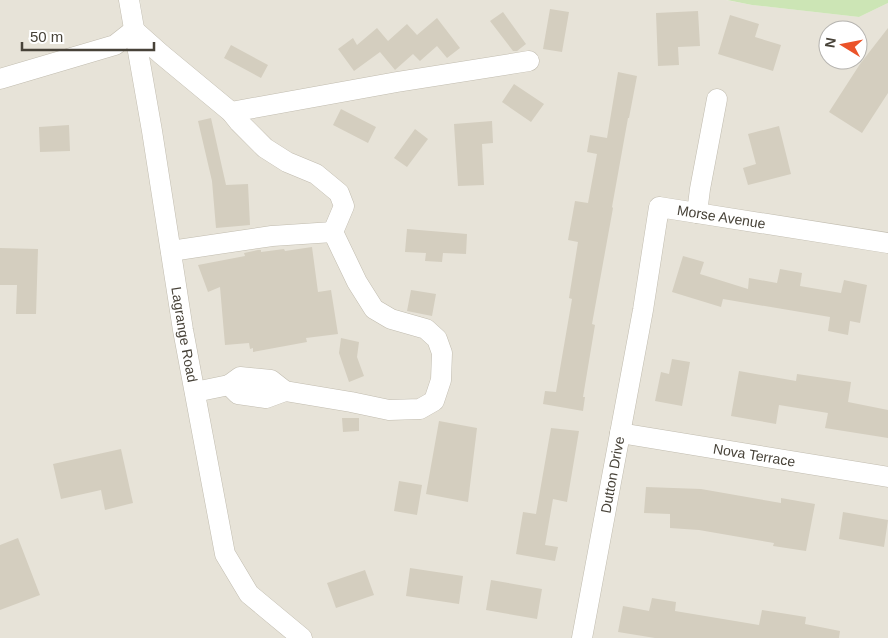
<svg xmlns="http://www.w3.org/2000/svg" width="888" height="638" font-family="Arial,sans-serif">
  <rect width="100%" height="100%" fill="#f3f1e9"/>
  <!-- residential -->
  <path fill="#e7e3d8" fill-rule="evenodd" d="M0,0H119L124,26L109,37L0,69Z
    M140,0H726L752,5L859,17L888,3V638H0V89L144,26ZM828,30H858V60H828Z"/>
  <!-- green -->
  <path fill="#cce5b5" d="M727,0H888V3L859,17L752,5Z"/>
  <!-- building -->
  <path fill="#d4cebf" d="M550,9L569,12L562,52L543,49Z
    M698,11L700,46L678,47L679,65L658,66L656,13Z
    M503,12L526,44L517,51H513L490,21Z
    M730,15L759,24L755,37L781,45L773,71L718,54Z
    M437,18L460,48L447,58L437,46L420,61L413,54L395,70L380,52L354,71L338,49L353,38L357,45L377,28L388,41L407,24L417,35Z
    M888,28V93L862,133L829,112L860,64Z
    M231,45L268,65L261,78L224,58Z
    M618,72L637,76L629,118H628L612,207L613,208L592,324L595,325L583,397H585L583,411L543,404L545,391L556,392L572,299L569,298L578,242L568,240L575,201L588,203L597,154L587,152L590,135L607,138Z
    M514,84L544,104L531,122L502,102Z
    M341,109L376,127L368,143L333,125Z
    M211,118L226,185L248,184L250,225L216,228L212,181L198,121Z
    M492,121L493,143L482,144L484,185L458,186L454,124Z
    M69,125L70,151L40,152L39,127Z
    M779,126L791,174L748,185L743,168L756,164L748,134Z
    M415,129L428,139L407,167L394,158Z
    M407,229L467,234L466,254L443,253L442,262L425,261L426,253L405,252Z
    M312,247L318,292L331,290L338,334L306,338L307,342L253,352V348L250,349L249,343L225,345L220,287L208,292L198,265L245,256L244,253L258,250H261V252L284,249L285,251Z
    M0,248L38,249L36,314H16L17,285H0Z
    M683,256L704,262L700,274L748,289L749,278L777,283L780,269L802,273L800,286L841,293L844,280L867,285L860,323L850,321L848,335L828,331L830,317L723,299L721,307L672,292Z
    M411,290L436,294L432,316L407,311Z
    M341,338L359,342L357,357L364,376L349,382L339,353Z
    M672,359L690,362L682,406L655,401L661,372L669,374Z
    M739,371L796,381L797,374L851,382L848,402L888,410V438L825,428L828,413L779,405L776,424L731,416Z
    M342,418H359V431L343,432Z
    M439,421L477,428L468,502L426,494Z
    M551,428L579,431L567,502L553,499L545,545L558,547L555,561L516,554L523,512L536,514Z
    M121,449L133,503L105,510L101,490L61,499L53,464Z
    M399,481L422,485L417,515L394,511Z
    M646,487L701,489L781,503V498L815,504L806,551L773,546L774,543L699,530L670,528V514L644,513Z
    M843,512L888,520L884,547L839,539Z
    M18,538L40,595L0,610V545Z
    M410,568L463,576L459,604L406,596Z
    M365,570L374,595L336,608L327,583Z
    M491,580L542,589L537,619L486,610Z
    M652,598L676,602L675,611L759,625L762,610L806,617L805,624L840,631L839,638H655L618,632L623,606L649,611Z"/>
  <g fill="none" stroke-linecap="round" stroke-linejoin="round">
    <defs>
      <g id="minor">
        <path id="s1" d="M129,0L152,131L183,330L225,554L249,594L302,638"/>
        <path d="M134,30L161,54L231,112L239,122L265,148L287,162L316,174L339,193L344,206L333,232L357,282L374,309L391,319L426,329L437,339L442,353L441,380L434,401L420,409L389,410L351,402L285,391"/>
        <path d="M0,79L115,45L134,30"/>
        <path d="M231,112L397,82L529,61"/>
        <path d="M697,213L700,189L717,99"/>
        <path d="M171,251L272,236L333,232"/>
        <path d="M240,377L271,380L285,391L266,398L238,394L229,385Z"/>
        <path d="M195,392L229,385"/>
        <path id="s2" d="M620,433L888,477"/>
        <path id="s3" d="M582,638L643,310L659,207L888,243"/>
      </g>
    </defs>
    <!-- minor casing -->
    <use href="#minor" stroke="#c1bcaf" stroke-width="21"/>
    <!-- minor -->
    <use href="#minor" stroke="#fff" stroke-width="20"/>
  </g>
  <g text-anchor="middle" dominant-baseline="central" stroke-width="4.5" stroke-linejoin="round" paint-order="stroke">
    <!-- street labels -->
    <g font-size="14" fill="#474238" stroke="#fff">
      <text stroke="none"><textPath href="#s3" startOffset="501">Morse Avenue</textPath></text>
      <text stroke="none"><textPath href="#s1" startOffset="339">Lagrange Road</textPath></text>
      <text stroke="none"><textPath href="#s2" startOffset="136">Nova Terrace</textPath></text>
      <text stroke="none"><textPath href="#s3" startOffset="166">Dutton Drive</textPath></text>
    </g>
  </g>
  <!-- north arrow -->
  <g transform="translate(843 45) rotate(280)"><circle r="24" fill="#ffffff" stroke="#b5b3af"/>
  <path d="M0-4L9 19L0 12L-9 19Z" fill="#eb5329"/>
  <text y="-8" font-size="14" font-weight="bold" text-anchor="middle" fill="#474238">N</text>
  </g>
  <!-- scale -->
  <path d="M22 42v8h132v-8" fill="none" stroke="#474238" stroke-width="2.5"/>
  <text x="30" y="42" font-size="15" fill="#474238" stroke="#ffffff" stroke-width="4" paint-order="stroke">50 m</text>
</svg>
